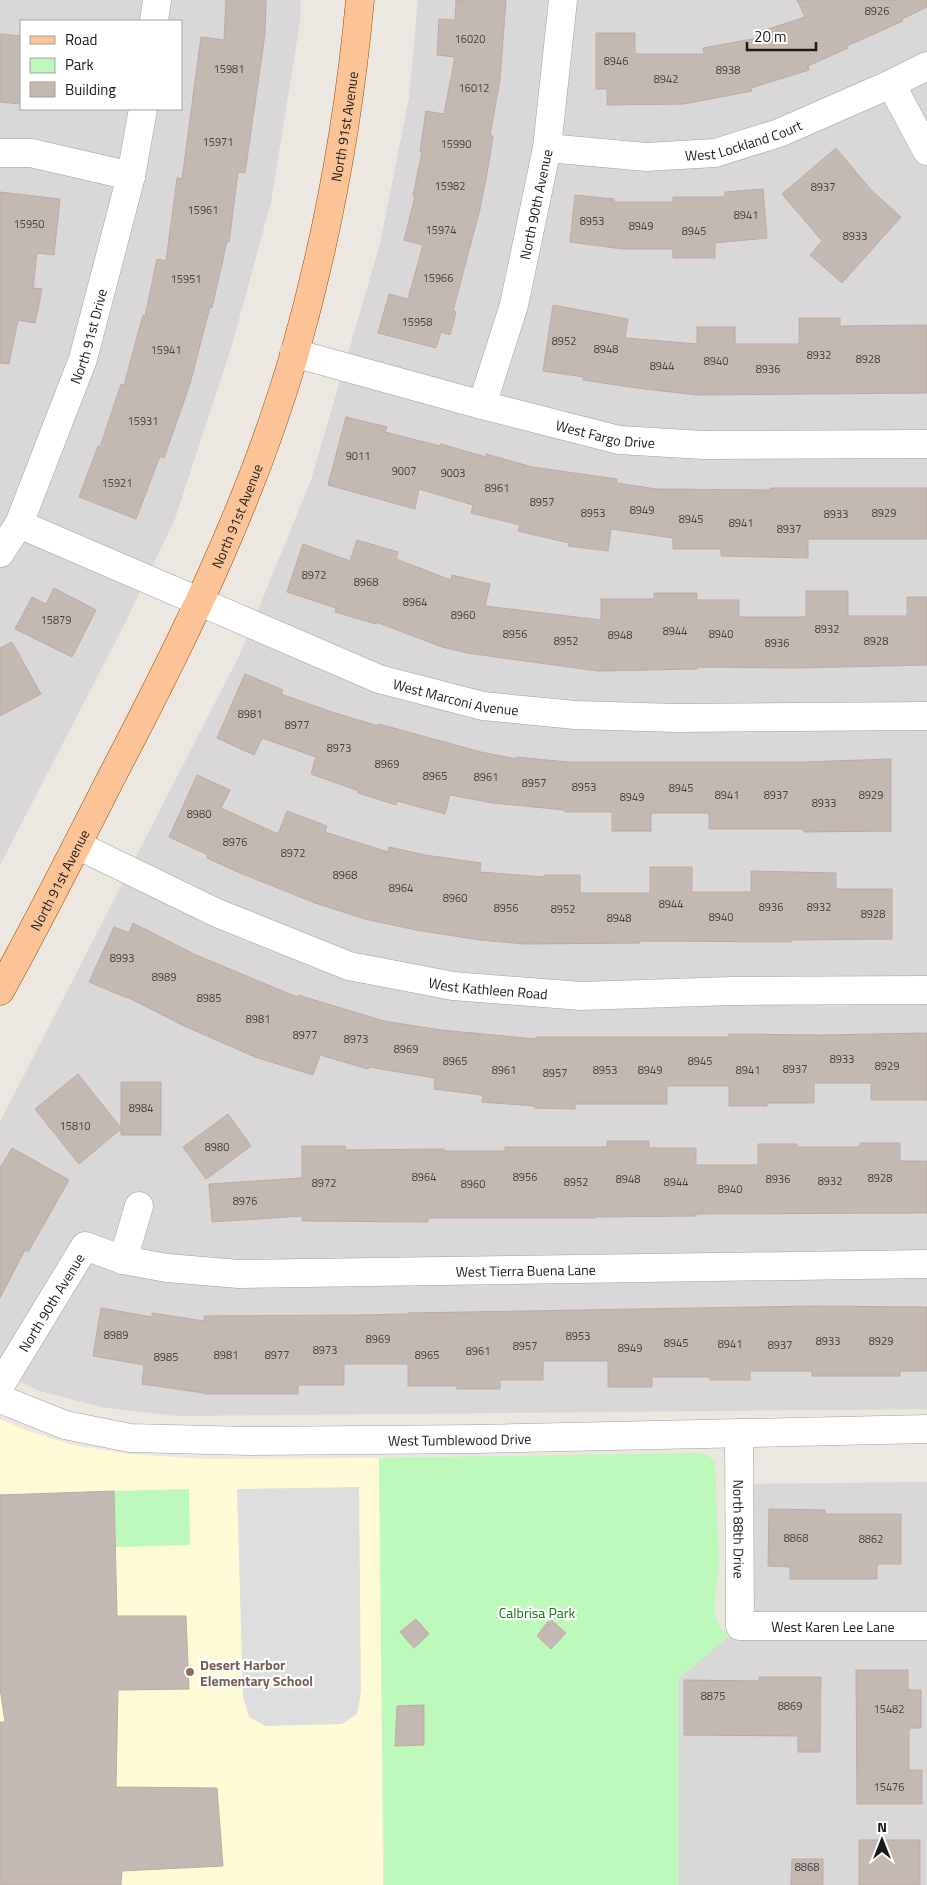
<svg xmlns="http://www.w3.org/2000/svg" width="927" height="1885" font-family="'Titillium Web',sans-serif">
  <rect width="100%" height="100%" fill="#ece7e0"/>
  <!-- residential -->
  <path fill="#d9d7d7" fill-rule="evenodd" d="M0,0H301L300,22L271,202L232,345L175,519L123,627L0,865ZM21,21H181V109H21Z
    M418,0H927V1409L177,1416L101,1407L40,1391L0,1373V1122L240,654L311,480L380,244L409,98Z
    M927,1482V1885H679V1678L729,1636L752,1600L750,1484Z"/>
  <!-- education -->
  <path fill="#fffad6" d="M0,1419L25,1430L73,1445L127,1454L207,1459L379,1458L383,1885H0Z"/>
  <!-- park -->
  <path fill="#bdf9ba" d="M698,1453L709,1456L715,1463L719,1566L715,1599V1615L720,1627L729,1636L679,1678V1885H384L379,1458Z
    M189,1489L190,1545L115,1547L114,1491Z"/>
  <!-- parking -->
  <path fill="#dedede" d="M359,1487L361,1692L357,1714L342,1724L265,1726L249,1717L243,1697L237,1489Z"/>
  <!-- building -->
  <path fill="#c4b8b3" stroke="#beaba2" d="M226,0H266L265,34L245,173L238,172L229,242L227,241L212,308L210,307L190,384L164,458L160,456L136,519L79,497L98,446L100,447L121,384L124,385L143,315L145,316L157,259L166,261L177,178L182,179L201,37L224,40Z
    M456,0H506L500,79L490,136H493L489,163L480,209L453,311L456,312L450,335L441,332L436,348L378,333L389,294L408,299L423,245L404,240L415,197L413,196L422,152H420L426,111L444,114L455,57L437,55L439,19L455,20Z
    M797,0H927V7L902,19L903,21L847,46L848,48L808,66L809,70L751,88L752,91L684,104L607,105V89H596V33H635V54H704L703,48L758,38L756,33L805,17Z
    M0,34L21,36V104L0,102Z
    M836,148L871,190L901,217L842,283L810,255L822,241L782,194Z
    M763,189L767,238L715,243V258H673V249H622L570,242L575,195L614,199V202H673V197H725V192Z
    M0,192L60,199L54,255L37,253L33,288L42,289L35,323L18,320L9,364L0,363Z
    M553,305L628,319L625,338L697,344V327H735V344H799V318H840V326L927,325V393L697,395L637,388L583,380L584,377L543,371Z
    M346,417L387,427L385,432L440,446L441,444L486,457V454L532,467L617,479V483L656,489L770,490V488H927V539H808V558L721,556V549H673V538L611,529L608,551L568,546L569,543L518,531L520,525L471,513L473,505L419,489L415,509L328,485Z
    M357,540L398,552L396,559L451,580L452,575L490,584L485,606L601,620V599H654V593H697V600H739V617H806V591H848V616H907V597H927V665L796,668L697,667V669L598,671L467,653L442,647L376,622V624L335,612L336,608L287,592L303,544L350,561Z
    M54,588L96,610L72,657L15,629L32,597L46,604Z
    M12,642L41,694L0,716V648Z
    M245,674L283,690L281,694L332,712L378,726L379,724L481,752L517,759V757L567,762H804L891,759V831L804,832V829H709V813H651V831H612V812H565V810L493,803L450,795L445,814L397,801L396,805L358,793L359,791L311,774L316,757L262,738L254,755L217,738Z
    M197,775L230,790L221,808L278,834L287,811L327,826L325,832L388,852L389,847L425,855L481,863L480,872L545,877V875H580V893H650V867H692V892H751V871L836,873V889H892V939L791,940V942L640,941V943L524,944L480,940L416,930L365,919L315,903L240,873L207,858L208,855L169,837Z
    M133,923L196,955L297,997L298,995L384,1021L441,1030L536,1039V1037H729V1034L822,1035L927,1033V1100H871V1083H814V1103H767V1106H729V1086H667V1104H575V1109L535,1108V1106L482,1102L483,1095L434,1089L435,1078L369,1067L368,1069L320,1055L313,1075L255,1057L182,1025L127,997V998L89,982L114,927L129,933Z
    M78,1074L121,1128V1082H161V1135H121V1129L79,1164L35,1109Z
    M228,1114L251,1146L206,1179L183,1147Z
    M607,1141H649V1148H696V1165H758V1144H797V1147H860V1143H900V1161H927V1213L696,1214V1216L595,1217V1218H428V1222L302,1221V1216L212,1222L209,1184L302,1178V1146H345V1150L444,1149V1151H505V1147H607Z
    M12,1148L69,1180L28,1252L25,1250L0,1298V1168Z
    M812,1306L927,1307V1371H900V1376H812V1371H750V1380H710V1377H652V1387H608V1361H543V1380H500V1389H457V1386H408V1364H344V1385H298V1394H204V1393L142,1384L144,1365L93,1356L101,1308L152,1317V1313L204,1321V1316L357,1315L408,1314V1313Z
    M114,1491L117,1616H186L189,1689L118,1690L116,1787L217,1788L223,1866L122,1871L121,1885H0V1722H5L0,1688V1495Z
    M769,1509L825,1510V1514H901V1564H877V1579H790V1567L768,1566Z
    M416,1619L429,1634L414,1648L400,1632Z
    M550,1619L566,1633L551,1649L537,1636Z
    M856,1670H908V1690H921V1728H909V1770H922V1804H857Z
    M759,1677H821L820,1752H798V1736L684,1735V1680L759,1681Z
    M424,1705V1745L395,1746L397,1706Z
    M859,1840H920V1885H859Z
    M792,1859H823V1885H791Z"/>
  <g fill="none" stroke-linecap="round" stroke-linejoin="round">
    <defs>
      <g id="minor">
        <path d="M154,21L157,0"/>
        <path d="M891,84L927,151"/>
        <path id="s1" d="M547,148L646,157L715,153L779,133L891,84L927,66"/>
        <path d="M0,153H31L131,176"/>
        <path id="s2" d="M294,353L482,405L619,440L703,445L927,444"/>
        <path id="s3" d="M482,405L514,305L547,148L563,0"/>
        <path id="s4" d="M19,524L379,679L483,706L575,715L677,718L927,716"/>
        <path id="s5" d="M0,553L19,524L83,359L131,176L143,109"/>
        <path id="s6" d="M77,845L217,913L349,966L453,986L581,996L732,991L927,990"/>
        <path d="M123,1260L139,1206"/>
        <path id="s7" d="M0,1386L85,1246L123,1260L167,1268L239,1274L927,1264"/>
        <path id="s8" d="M0,1399L65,1425L130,1438L249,1441L477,1439L927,1429"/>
        <path id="s9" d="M739,1433L740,1626H927"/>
      </g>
      <g id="major">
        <path id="s10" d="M0,991C39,921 75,849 111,778C183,641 252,501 295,352C328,236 349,119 360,0"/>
      </g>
    </defs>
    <!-- minor casing -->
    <use href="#minor" stroke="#a1a1a1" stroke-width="29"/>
    <!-- major casing -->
    <use href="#major" stroke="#914f00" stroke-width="29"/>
    <!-- minor -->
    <use href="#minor" stroke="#fff" stroke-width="28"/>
    <!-- major -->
    <use href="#major" stroke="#fbc396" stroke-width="28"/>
  </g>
  <!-- markers -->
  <circle fill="#8d6e63" stroke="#fff" stroke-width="2" cx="190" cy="1672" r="5"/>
  <g text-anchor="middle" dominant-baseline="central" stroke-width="4.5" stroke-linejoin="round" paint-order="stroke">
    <!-- number labels -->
    <g font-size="11" fill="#444240">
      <text x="877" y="11">8926</text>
      <text x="470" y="39">16020</text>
      <text x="616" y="61">8946</text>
      <text x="229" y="69">15981</text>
      <text x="728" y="70">8938</text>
      <text x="666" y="79">8942</text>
      <text x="474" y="88">16012</text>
      <text x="218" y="142">15971</text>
      <text x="456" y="144">15990</text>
      <text x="450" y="186">15982</text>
      <text x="823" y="187">8937</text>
      <text x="203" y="210">15961</text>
      <text x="746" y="215">8941</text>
      <text x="592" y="221">8953</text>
      <text x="29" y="224">15950</text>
      <text x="641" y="226">8949</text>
      <text x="441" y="230">15974</text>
      <text x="694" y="231">8945</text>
      <text x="855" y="236">8933</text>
      <text x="438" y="278">15966</text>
      <text x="186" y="279">15951</text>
      <text x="417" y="322">15958</text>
      <text x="564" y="341">8952</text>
      <text x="606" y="349">8948</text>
      <text x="166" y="350">15941</text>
      <text x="819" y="355">8932</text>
      <text x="868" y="359">8928</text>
      <text x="716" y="361">8940</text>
      <text x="662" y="366">8944</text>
      <text x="768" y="369">8936</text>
      <text x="143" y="421">15931</text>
      <text x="358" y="456">9011</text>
      <text x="404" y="471">9007</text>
      <text x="453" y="473">9003</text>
      <text x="117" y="483">15921</text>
      <text x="497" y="488">8961</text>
      <text x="542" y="502">8957</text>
      <text x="642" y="510">8949</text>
      <text x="593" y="513">8953</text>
      <text x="884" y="513">8929</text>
      <text x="836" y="514">8933</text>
      <text x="691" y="519">8945</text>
      <text x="741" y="523">8941</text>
      <text x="789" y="529">8937</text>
      <text x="314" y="575">8972</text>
      <text x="366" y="582">8968</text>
      <text x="415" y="602">8964</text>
      <text x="463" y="615">8960</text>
      <text x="56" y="620">15879</text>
      <text x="827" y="629">8932</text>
      <text x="675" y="631">8944</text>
      <text x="515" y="634">8956</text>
      <text x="721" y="634">8940</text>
      <text x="620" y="635">8948</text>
      <text x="566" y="641">8952</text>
      <text x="876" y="641">8928</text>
      <text x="777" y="643">8936</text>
      <text x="250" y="714">8981</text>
      <text x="297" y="725">8977</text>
      <text x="339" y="748">8973</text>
      <text x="387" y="764">8969</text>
      <text x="435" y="776">8965</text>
      <text x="486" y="777">8961</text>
      <text x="534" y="783">8957</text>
      <text x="584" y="787">8953</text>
      <text x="681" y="788">8945</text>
      <text x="727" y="795">8941</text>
      <text x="776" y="795">8937</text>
      <text x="871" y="795">8929</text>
      <text x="632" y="797">8949</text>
      <text x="824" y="803">8933</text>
      <text x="199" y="814">8980</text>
      <text x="235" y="842">8976</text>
      <text x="293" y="853">8972</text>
      <text x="345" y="875">8968</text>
      <text x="401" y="888">8964</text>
      <text x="455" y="898">8960</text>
      <text x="671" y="904">8944</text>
      <text x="771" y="907">8936</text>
      <text x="819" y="907">8932</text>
      <text x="506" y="908">8956</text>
      <text x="563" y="909">8952</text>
      <text x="873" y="914">8928</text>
      <text x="721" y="917">8940</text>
      <text x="619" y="918">8948</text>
      <text x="122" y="958">8993</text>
      <text x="164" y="977">8989</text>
      <text x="209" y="998">8985</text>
      <text x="258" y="1019">8981</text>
      <text x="305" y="1035">8977</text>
      <text x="356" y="1039">8973</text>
      <text x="406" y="1049">8969</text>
      <text x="842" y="1059">8933</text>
      <text x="455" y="1061">8965</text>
      <text x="700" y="1061">8945</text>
      <text x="887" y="1066">8929</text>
      <text x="795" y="1069">8937</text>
      <text x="504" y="1070">8961</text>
      <text x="605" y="1070">8953</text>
      <text x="650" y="1070">8949</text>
      <text x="748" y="1070">8941</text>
      <text x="555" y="1073">8957</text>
      <text x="141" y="1108">8984</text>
      <text x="75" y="1126">15810</text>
      <text x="217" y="1147">8980</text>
      <text x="424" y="1177">8964</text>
      <text x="525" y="1177">8956</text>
      <text x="880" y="1178">8928</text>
      <text x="628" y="1179">8948</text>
      <text x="778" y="1179">8936</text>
      <text x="830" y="1181">8932</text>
      <text x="576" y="1182">8952</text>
      <text x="676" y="1182">8944</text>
      <text x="324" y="1183">8972</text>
      <text x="473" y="1184">8960</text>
      <text x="730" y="1189">8940</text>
      <text x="245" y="1201">8976</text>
      <text x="116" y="1335">8989</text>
      <text x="578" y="1336">8953</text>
      <text x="378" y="1339">8969</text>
      <text x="828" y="1341">8933</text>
      <text x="881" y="1341">8929</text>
      <text x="676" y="1343">8945</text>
      <text x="730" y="1344">8941</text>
      <text x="780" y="1345">8937</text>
      <text x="525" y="1346">8957</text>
      <text x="630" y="1348">8949</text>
      <text x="325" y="1350">8973</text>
      <text x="478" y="1351">8961</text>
      <text x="226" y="1355">8981</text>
      <text x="277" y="1355">8977</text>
      <text x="427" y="1355">8965</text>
      <text x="166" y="1357">8985</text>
      <text x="796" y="1538">8868</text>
      <text x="871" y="1539">8862</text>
      <text x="713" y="1696">8875</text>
      <text x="790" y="1706">8869</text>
      <text x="889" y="1709">15482</text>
      <text x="889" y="1787">15476</text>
      <text x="807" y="1867">8868</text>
    </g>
    <!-- street labels -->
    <g font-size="14" fill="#1a1a1a" stroke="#fff">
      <text stroke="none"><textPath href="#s10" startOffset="936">North 91st Avenue</textPath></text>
      <text stroke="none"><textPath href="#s1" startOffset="199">West Lockland Court</textPath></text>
      <text stroke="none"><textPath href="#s3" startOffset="208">North 90th Avenue</textPath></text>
      <text stroke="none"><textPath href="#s5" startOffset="235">North 91st Drive</textPath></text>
      <text stroke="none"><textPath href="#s2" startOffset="322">West Fargo Drive</textPath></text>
      <text stroke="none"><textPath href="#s10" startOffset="531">North 91st Avenue</textPath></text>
      <text stroke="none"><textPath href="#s4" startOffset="471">West Marconi Avenue</textPath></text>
      <text stroke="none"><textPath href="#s10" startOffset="126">North 91st Avenue</textPath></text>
      <text stroke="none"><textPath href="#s6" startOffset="439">West Kathleen Road</textPath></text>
      <text stroke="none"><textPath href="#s7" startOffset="608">West Tierra Buena Lane</textPath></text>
      <text stroke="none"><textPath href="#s7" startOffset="98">North 90th Avenue</textPath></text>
      <text stroke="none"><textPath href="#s8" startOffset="466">West Tumblewood Drive</textPath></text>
      <text stroke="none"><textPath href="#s9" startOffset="96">North 88th Drive</textPath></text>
      <text stroke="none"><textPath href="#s9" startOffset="286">West Karen Lee Lane</textPath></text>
    </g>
    <!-- park labels -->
    <g font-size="14" fill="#0f760b" stroke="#fff">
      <text x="537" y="1612">Calbrisa Park</text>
    </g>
    <!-- education labels -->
    <g font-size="14" font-weight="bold" fill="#785e54" stroke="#fff" text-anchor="start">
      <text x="200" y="1664">Desert Harbor<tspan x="200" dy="16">Elementary School</tspan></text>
    </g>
  </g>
  <!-- legend -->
  <rect x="20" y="20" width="162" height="90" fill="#ffffff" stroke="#a3a3a3"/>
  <rect x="30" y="36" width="25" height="8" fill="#fbc396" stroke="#a3a3a3"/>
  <text x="65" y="45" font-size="15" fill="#1a1a1a">Road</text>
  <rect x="30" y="58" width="25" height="15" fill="#bdf9ba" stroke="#a3a3a3"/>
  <text x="65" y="70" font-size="15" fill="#1a1a1a">Park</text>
  <rect x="30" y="82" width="25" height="15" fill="#c4b8b3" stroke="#a3a3a3"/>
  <text x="65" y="95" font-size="15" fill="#1a1a1a">Building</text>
  <!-- north arrow -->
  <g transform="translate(882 1840)" stroke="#ffffff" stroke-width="4" paint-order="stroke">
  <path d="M0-4L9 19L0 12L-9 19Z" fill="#1a1a1a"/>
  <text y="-8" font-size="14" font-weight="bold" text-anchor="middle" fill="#1a1a1a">N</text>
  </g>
  <!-- scale -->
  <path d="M747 42v8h69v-8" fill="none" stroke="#1a1a1a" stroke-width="2.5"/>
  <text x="754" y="42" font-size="15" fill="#1a1a1a" stroke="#ffffff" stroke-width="4" paint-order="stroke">20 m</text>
</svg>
